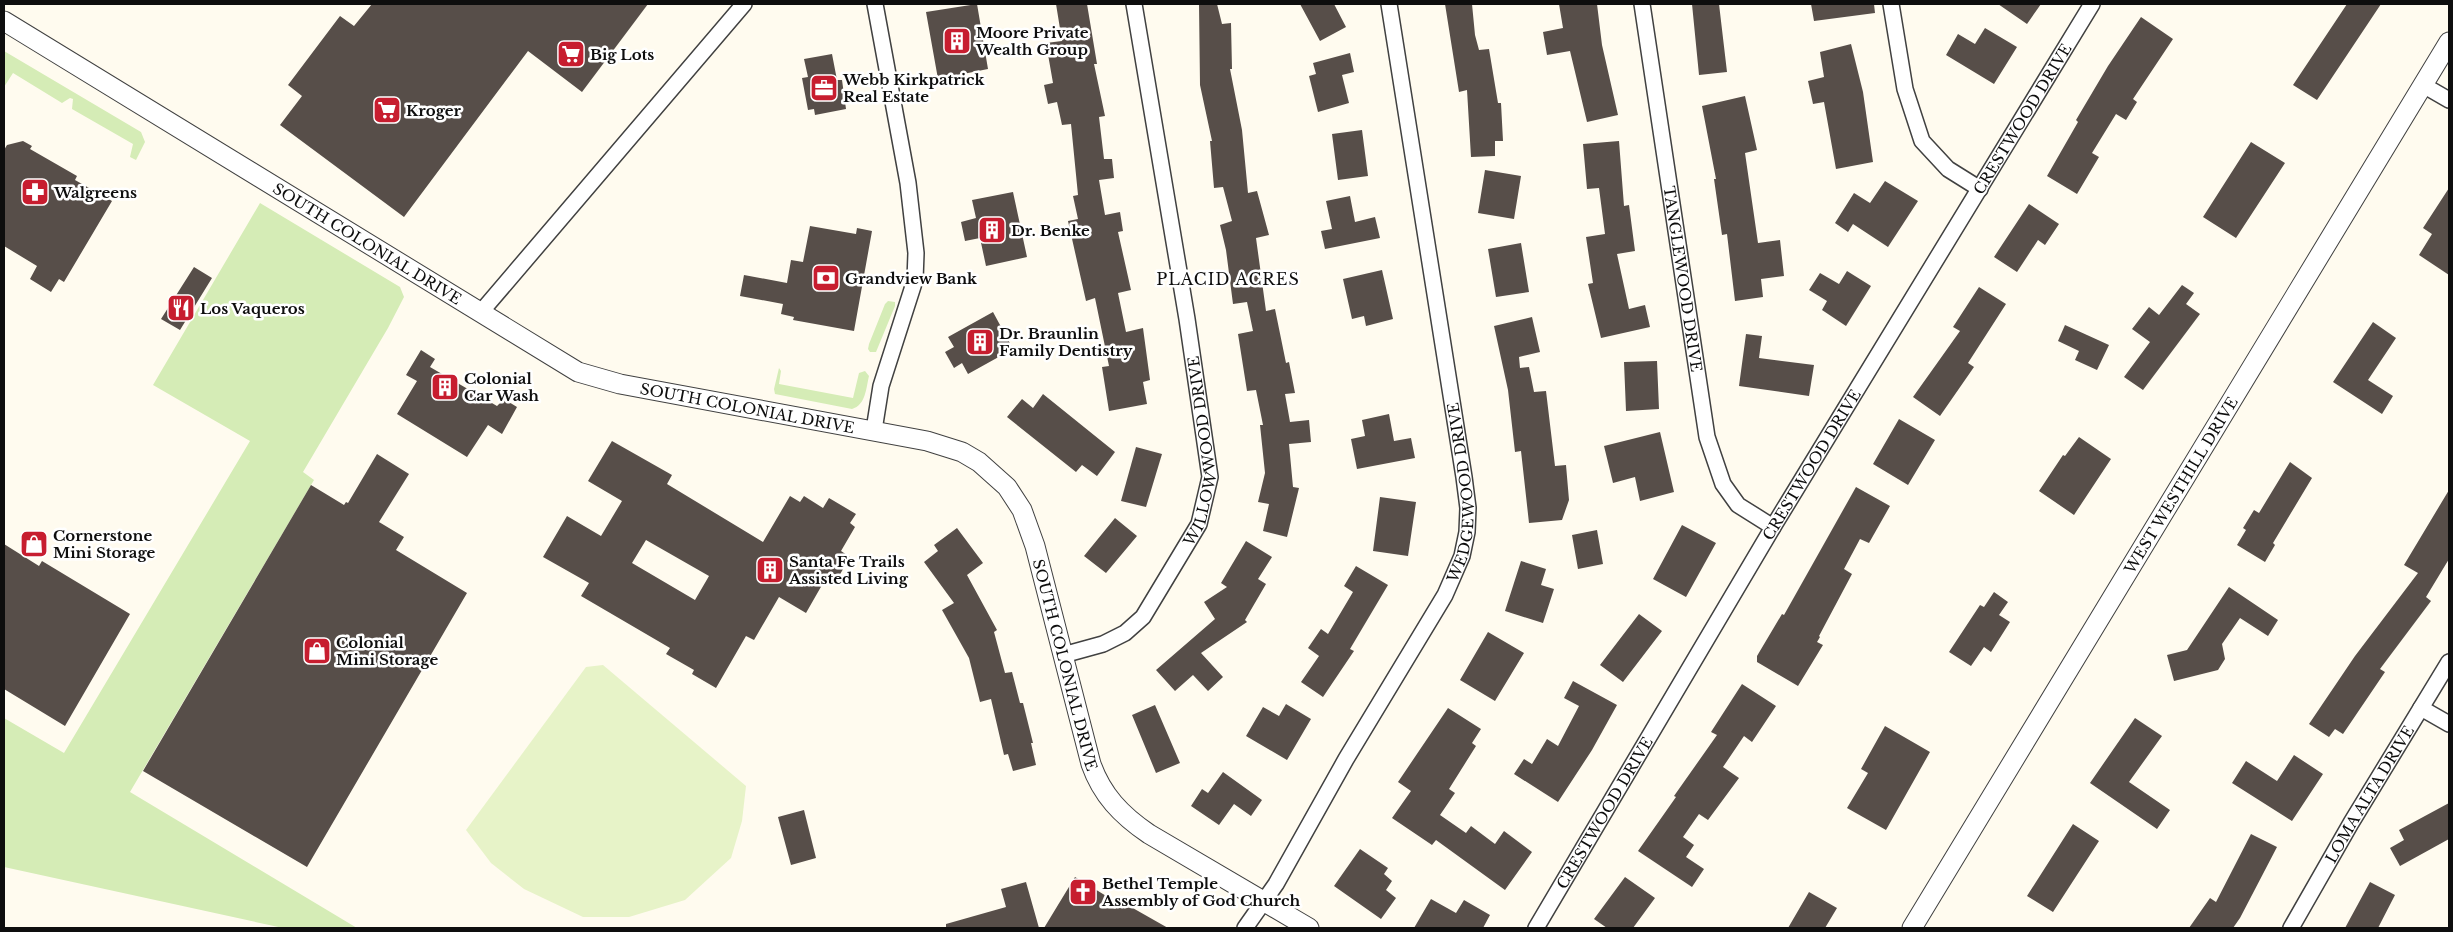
<svg xmlns="http://www.w3.org/2000/svg" width="2453" height="932" font-family="'Libre Baskerville',serif">
  <rect width="100%" height="100%" fill="#fffbef"/>
  <!-- grass -->
  <path fill="#d5ecb6" d="M4,51L141,132L145,142L136,160L130,157L133,144L72,109L73,99L70,98L62,103L13,73L4,87Z
    M260,203L400,287L404,297L388,328L303,472L314,480L130,792L357,928H283L4,867V718L64,753L250,441L153,385Z
    M888,301L895,302V306L876,352H870L868,349L869,344L885,304Z
    M779,368L781,371L779,384L853,398L859,373L865,371L869,376C866,388 866,405 852,409L775,394L774,389Z"/>
  <!-- pitch -->
  <path fill="#e7f3c8" d="M603,665L746,786L742,821L731,858L685,900L629,917H583L524,889L491,863L466,830L586,667Z"/>
  <!-- building -->
  <path fill="#574e49" fill-rule="evenodd" d="M372,4H648L582,92L528,51L404,217L280,125L302,96L288,85L340,16L354,26Z
    M977,4L988,69L938,79L926,12Z
    M1056,4H1087L1097,64H1094L1105,116L1099,117L1104,159H1112L1114,178L1099,180L1105,215L1120,212L1123,231L1118,232L1131,290L1118,293L1126,332L1143,328L1150,380L1143,382L1147,404L1109,411L1102,367L1109,366L1095,298L1086,301L1068,221L1078,219L1073,196L1078,195L1071,124L1062,125L1057,102L1048,104L1044,85L1053,83L1046,43L1062,41Z
    M1199,4H1217L1222,24L1231,23L1232,69H1230L1242,130L1248,193L1257,191L1269,235L1256,238L1266,311L1275,309L1286,363L1289,362L1295,393L1285,394L1290,422L1309,420L1311,442L1289,444L1293,487L1299,488L1287,537L1263,531L1269,504L1258,502L1265,473L1260,425H1263L1256,390L1247,391L1238,334L1253,331L1247,302L1233,304L1226,250L1220,225L1232,221L1223,187L1214,188L1210,141H1212L1200,85Z
    M1300,4H1334L1346,27L1320,41Z
    M1445,4H1472L1475,35L1479,50L1489,49L1498,103H1501L1503,141H1495V156L1471,157L1467,90L1459,92Z
    M1559,4H1597L1602,45L1618,115L1587,122L1570,51L1547,55L1543,32L1563,28Z
    M1692,4H1719L1727,72L1699,75Z
    M1811,4H1874L1875,13L1814,21Z
    M1998,4H2041L2027,24Z
    M2347,4H2381L2317,100L2293,85Z
    M2141,17L2173,39L2133,99L2137,102L2126,120L2116,114L2092,153L2099,157L2077,194L2047,176L2078,122L2076,120L2108,66Z
    M1985,28L2017,47L1994,84L1946,55L1958,34L1975,44Z
    M1851,44L1863,92L1873,162L1836,169L1824,102L1813,104L1808,81L1824,77L1820,52Z
    M1350,53L1354,72L1342,75L1349,103L1318,112L1309,76L1316,74L1313,63Z
    M832,54L837,80H842L846,109L815,115L814,109L808,110L802,78L808,77L804,59Z
    M1745,96L1757,150L1745,153L1758,243L1780,240L1784,276L1761,279L1763,297L1735,301L1727,234L1722,235L1714,179H1716L1702,106Z
    M1362,130L1368,176L1338,180L1332,134Z
    M23,141L32,146L30,149L77,176L75,180L112,201L64,282L59,279L51,292L30,279L37,266L4,246V150L7,145Z
    M1619,141L1624,206L1629,205L1635,251L1617,254L1629,309L1645,305L1650,327L1601,338L1588,284L1593,283L1586,237L1605,234L1599,188L1587,189L1583,144Z
    M2251,142L2285,163L2236,238L2203,217Z
    M1485,170L1521,176L1514,219L1478,213Z
    M1885,181L1918,201L1888,247L1853,224L1848,232L1835,223L1854,193L1870,203Z
    M2449,188V275L2419,255L2432,234L2423,228Z
    M1013,192L1027,257L986,266L980,238L965,241L961,222L976,218L972,200Z
    M1350,196L1355,222L1375,217L1380,238L1325,249L1321,231L1332,229L1326,201Z
    M2029,204L2059,224L2045,245L2038,240L2017,272L1994,257Z
    M810,226L856,234L857,228L872,231L854,331L793,320L794,317L781,314L783,304L740,296L744,275L787,283L791,260L803,262Z
    M1521,243L1529,292L1496,297L1488,249Z
    M194,267L212,278L180,330L161,319Z
    M1382,270L1393,319L1366,326L1364,316L1352,319L1343,279Z
    M1847,271L1871,286L1846,326L1822,310L1827,301L1809,290L1820,273L1839,284Z
    M2182,285L2194,293L2186,304L2200,314L2143,390L2124,377L2150,342L2132,329L2149,307L2159,315Z
    M1979,287L2006,304L1968,363L1974,367L1940,416L1913,397L1960,331L1953,327Z
    M993,312L1013,349L968,374L962,363L954,368L945,352L954,347L948,337Z
    M1532,317L1540,352L1519,357L1520,368L1529,367L1534,392L1546,391L1555,466L1566,465L1569,500L1562,520L1529,523L1521,451L1515,452L1508,390L1494,326Z
    M2373,322L2396,338L2368,380L2393,396L2382,414L2333,382Z
    M2065,325L2109,345L2097,370L2075,360L2079,351L2058,341Z
    M1746,334L1762,336L1759,358L1814,365L1809,396L1739,386Z
    M421,350L435,359L430,367L497,406L504,399L517,407L502,434L488,425L467,457L397,414L417,381L406,375Z
    M1657,361L1659,409L1626,411L1624,362Z
    M1043,394L1115,452L1097,476L1082,465L1076,472L1007,417L1022,399L1033,408Z
    M1389,414L1394,441L1411,438L1415,458L1357,469L1351,439L1365,436L1362,420Z
    M1899,419L1935,440L1908,485L1873,464Z
    M1660,432L1674,492L1640,501L1635,477L1613,483L1604,446Z
    M2079,437L2111,459L2074,515L2039,491L2063,455L2065,456Z
    M612,441L672,475L667,484L763,542L790,496L800,502L804,496L823,508L829,498L856,514L850,523L855,527L841,551L850,557L835,583L826,578L806,613L779,597L754,640L746,636L716,688L692,674L694,670L666,654L670,648L581,596L589,583L543,557L567,516L601,536L622,501L588,481ZM646,540L709,576L695,600L632,563Z
    M1136,447L1162,454L1146,507L1121,501Z
    M377,454L409,474L379,522L404,537L396,550L467,593L307,867L143,771L311,485L344,505L346,502L348,503Z
    M2290,462L2312,478L2273,543L2275,545L2265,562L2237,545L2246,530L2243,528L2254,510L2259,513Z
    M1856,487L1890,506L1869,543L1860,539L1844,569L1852,574L1819,636L1820,637L1817,642L1823,645L1798,686L1757,662V656L1782,614L1784,615Z
    M2449,490V559L2426,597L2431,601L2380,669L2385,672L2343,734L2335,729L2329,737L2309,724L2355,656L2418,573L2404,565Z
    M1380,497L1416,502L1408,556L1373,551Z
    M1115,518L1137,536L1106,573L1084,556Z
    M1682,525L1716,543L1686,597L1653,579Z
    M957,528L983,563L967,575L997,630L994,632L1005,673L1012,672L1020,703H1023L1033,743H1031L1036,765L1013,771L1008,754L1004,755L991,699L980,702L969,658L942,610L954,603L924,562L938,551L934,545Z
    M1597,530L1603,564L1578,569L1572,535Z
    M1246,541L1272,557L1258,579L1266,584L1245,620L1247,622L1201,653L1223,677L1208,691L1193,675L1175,691L1156,670L1215,619L1204,602L1227,587L1221,583Z
    M4,544L39,566L42,561L130,614L65,726L4,689Z
    M1521,561L1546,569L1541,585L1554,589L1543,623L1505,611Z
    M1356,566L1388,585L1350,649L1354,651L1323,697L1301,682L1319,656L1308,648L1321,629L1328,634L1353,592L1344,586Z
    M2229,587L2278,620L2268,636L2240,618L2222,644L2225,659L2218,670L2174,681L2167,655L2187,650Z
    M1994,592L2008,602L1999,615L2010,622L1991,652L1984,647L1971,666L1949,652L1980,605L1984,607Z
    M1639,614L1662,631L1623,682L1600,665Z
    M1488,632L1524,653L1495,701L1460,680Z
    M1573,681L1617,705L1592,750L1558,802L1514,774L1524,759L1532,764L1547,739L1558,746L1579,706L1564,698Z
    M1742,684L1776,706L1752,742L1744,736L1723,767L1739,778L1708,820L1699,814L1683,837L1694,845L1686,857L1704,869L1692,887L1638,851L1676,797L1674,796L1717,735L1711,732Z
    M1286,704L1311,719L1287,760L1246,736L1263,707L1279,716Z
    M1155,705L1180,763L1156,773L1132,715Z
    M1448,708L1481,729L1472,743L1476,746L1449,789L1455,793L1440,815L1466,833L1471,826L1495,844L1504,831L1532,852L1505,890L1436,840L1432,845L1392,818L1411,791L1398,782Z
    M2135,718L2162,736L2129,782L2170,810L2157,829L2090,783Z
    M1885,726L1930,752L1886,830L1847,808L1868,773L1861,769Z
    M2294,755L2323,774L2292,821L2232,783L2246,761L2277,781Z
    M1223,772L1262,800L1251,816L1234,804L1219,825L1191,806L1202,789L1208,793Z
    M2449,803V839L2400,866L2390,848L2404,840L2399,830Z
    M804,810L816,858L791,865L778,817Z
    M2073,824L2099,841L2053,912L2027,896Z
    M2251,834L2277,847L2240,918L2233,928H2189L2210,898L2216,902Z
    M1360,849L1388,868L1384,874L1392,881L1386,890L1396,898L1381,919L1334,886Z
    M1075,877L1126,908L1131,907L1168,928H1044Z
    M1625,877L1655,898L1633,928H1607L1594,919Z
    M1026,882L1039,928H946V924L1006,907L1001,889Z
    M2370,882L2395,895L2378,928H2345Z
    M1809,892L1837,908L1825,928H1788Z
    M1431,899L1456,913L1464,900L1490,915L1483,928H1414Z"/>
  <g fill="none" stroke-linecap="round" stroke-linejoin="round">
    <defs>
      <g id="minor">
        <path id="s1" d="M1642,4L1707,437L1723,484L1738,505L1773,527"/>
        <path d="M1891,4L1905,89L1922,141L1948,169L1980,189"/>
        <path d="M2423,85L2449,100"/>
        <path d="M481,312L744,4"/>
        <path d="M874,430L881,386L915,280L916,253L908,183L875,4"/>
        <path id="s2" d="M1063,655L1103,644L1125,633L1143,617L1199,524L1210,477L1187,319L1134,4"/>
        <path d="M2421,708L2449,724"/>
        <path id="s3" d="M1245,928L1276,884L1346,759L1445,595L1462,556L1467,532L1468,508L1464,477L1389,4"/>
        <path id="s4" d="M1536,928L1773,527L2092,4"/>
        <path id="s5" d="M2291,928L2351,823L2449,662"/>
      </g>
      <g id="tertiary">
        <path id="s6" d="M4,21L578,372L620,384L927,441L962,452L979,462L1007,487L1022,510L1035,546L1091,764C1102,795 1121,815 1149,834L1309,928"/>
        <path id="s7" d="M1912,928L2449,42"/>
      </g>
    </defs>
    <!-- minor casing -->
    <use href="#minor" stroke="#414141" stroke-width="18"/>
    <!-- tertiary casing -->
    <use href="#tertiary" stroke="#414141" stroke-width="21"/>
    <!-- minor -->
    <use href="#minor" stroke="#fff" stroke-width="15"/>
    <!-- tertiary -->
    <use href="#tertiary" stroke="#fff" stroke-width="19"/>
  </g>
  <!-- icons -->
  <defs>
    <symbol id="building-square" viewBox="-11 -11 22 22"><rect x="-9" y="-9" width="18" height="18" rx="4" fill="#c71d2f" stroke="#fff"/><path d="M-4-6H4V6H1V3H-1V6H-4ZM-2.5-4.3h1.7v1.8h-1.7ZM.8-4.3h1.7v1.8H.8ZM-2.5-1h1.7V.8h-1.7ZM.8-1h1.7V.8H.8Z" fill="#fff"/></symbol>
    <symbol id="supermarket-square" viewBox="-11 -11 22 22"><rect x="-9" y="-9" width="18" height="18" rx="4" fill="#c71d2f" stroke="#fff"/><path d="M-6-5.5h2.5l.6 2H6L4.5 2H-2.5L-4.4-4H-6ZM-1.5 3.2a1.3 1.3 0 1 0 .1 0ZM3 3.2a1.3 1.3 0 1 0 .1 0Z" fill="#fff"/></symbol>
    <symbol id="office-square" viewBox="-11 -11 22 22"><rect x="-9" y="-9" width="18" height="18" rx="4" fill="#c71d2f" stroke="#fff"/><path d="M-6-3h4V-5.5h4V-3h4V5H-6ZM-1-4.5V-3h2v-1.5ZM-6 0V1H6V0Z" fill="#fff"/></symbol>
    <symbol id="pharmacy-square" viewBox="-11 -11 22 22"><rect x="-9" y="-9" width="18" height="18" rx="4" fill="#c71d2f" stroke="#fff"/><path d="M-2-6h4v4h4v4h-4v4h-4v-4h-4v-4h4Z" fill="#fff"/></symbol>
    <symbol id="bank-square" viewBox="-11 -11 22 22"><rect x="-9" y="-9" width="18" height="18" rx="4" fill="#c71d2f" stroke="#fff"/><path d="M-6-4H6V4H-6ZM0-2.3a2.3 2.3 0 1 0 0 4.6a2.3 2.3 0 1 0 0-4.6Z" fill="#fff"/></symbol>
    <symbol id="restaurant-square" viewBox="-11 -11 22 22"><rect x="-9" y="-9" width="18" height="18" rx="4" fill="#c71d2f" stroke="#fff"/><path d="M-5-6h1v4h1v-4h1v4h1v-4h1v5L-1.5 .5V6h-2V.5L-5-1ZM5-6V6H3V1.5H1.5Q1.5-4 5-6Z" fill="#fff"/></symbol>
    <symbol id="shop-square" viewBox="-11 -11 22 22"><rect x="-9" y="-9" width="18" height="18" rx="4" fill="#c71d2f" stroke="#fff"/><path d="M-5-2.5h2.3a2.7 3.5 0 0 1 5.4 0H5L5.5 6h-11ZM-1.5-2.5h3a1.5 2.3 0 0 0-3 0Z" fill="#fff"/></symbol>
    <symbol id="church-square" viewBox="-11 -11 22 22"><rect x="-9" y="-9" width="18" height="18" rx="4" fill="#c71d2f" stroke="#fff"/><path d="M-1.2-6h2.4v3.5h3.3v2.4h-3.3V6h-2.4V-.1h-3.3v-2.4h3.3Z" fill="#fff"/></symbol>
  </defs>
  <g fill-rule="evenodd">
    <use href="#building-square" x="941" y="25" width="32" height="32"/>
    <use href="#supermarket-square" x="555" y="38" width="32" height="32"/>
    <use href="#office-square" x="808" y="72" width="32" height="32"/>
    <use href="#supermarket-square" x="371" y="94" width="32" height="32"/>
    <use href="#pharmacy-square" x="19" y="176" width="32" height="32"/>
    <use href="#building-square" x="976" y="214" width="32" height="32"/>
    <use href="#bank-square" x="810" y="262" width="32" height="32"/>
    <use href="#restaurant-square" x="165" y="292" width="32" height="32"/>
    <use href="#building-square" x="964" y="326" width="32" height="32"/>
    <use href="#building-square" x="429" y="371" width="32" height="32"/>
    <use href="#shop-square" x="18" y="528" width="32" height="32"/>
    <use href="#building-square" x="754" y="554" width="32" height="32"/>
    <use href="#shop-square" x="301" y="635" width="32" height="32"/>
    <use href="#church-square" x="1067" y="876" width="32" height="32"/>
  </g>
  <g text-anchor="middle" dominant-baseline="central" stroke-width="5" stroke-linejoin="round" paint-order="stroke">
    <!-- poi labels -->
    <g font-size="15" font-weight="bold" fill="#0e0e0e" stroke="#fff" text-anchor="start">
      <text x="976" y="32">Moore Private<tspan x="976" dy="17">Wealth Group</tspan></text>
      <text x="590" y="54">Big Lots</text>
      <text x="843" y="79">Webb Kirkpatrick<tspan x="843" dy="17">Real Estate</tspan></text>
      <text x="406" y="110">Kroger</text>
      <text x="54" y="192">Walgreens</text>
      <text x="1011" y="230">Dr. Benke</text>
      <text x="845" y="278">Grandview Bank</text>
      <text x="200" y="308">Los Vaqueros</text>
      <text x="999" y="333">Dr. Braunlin<tspan x="999" dy="17">Family Dentistry</tspan></text>
      <text x="464" y="378">Colonial<tspan x="464" dy="17">Car Wash</tspan></text>
      <text x="53" y="535">Cornerstone<tspan x="53" dy="17">Mini Storage</tspan></text>
      <text x="789" y="561">Santa Fe Trails<tspan x="789" dy="17">Assisted Living</tspan></text>
      <text x="336" y="642">Colonial<tspan x="336" dy="17">Mini Storage</tspan></text>
      <text x="1102" y="883">Bethel Temple<tspan x="1102" dy="17">Assembly of God Church</tspan></text>
    </g>
    <!-- street labels -->
    <g font-size="15" fill="#0e0e0e" stroke="#fff">
      <text stroke="none"><textPath href="#s4" startOffset="944">CRESTWOOD DRIVE</textPath></text>
      <text stroke="none"><textPath href="#s6" startOffset="426">SOUTH COLONIAL DRIVE</textPath></text>
      <text stroke="none"><textPath href="#s1" startOffset="278">TANGLEWOOD DRIVE</textPath></text>
      <text stroke="none"><textPath href="#s6" startOffset="846">SOUTH COLONIAL DRIVE</textPath></text>
      <text stroke="none"><textPath href="#s2" startOffset="272">WILLOWWOOD DRIVE</textPath></text>
      <text stroke="none"><textPath href="#s4" startOffset="539">CRESTWOOD DRIVE</textPath></text>
      <text stroke="none"><textPath href="#s7" startOffset="518">WEST WESTHILL DRIVE</textPath></text>
      <text stroke="none"><textPath href="#s3" startOffset="495">WEDGEWOOD DRIVE</textPath></text>
      <text stroke="none"><textPath href="#s6" startOffset="1311">SOUTH COLONIAL DRIVE</textPath></text>
      <text stroke="none"><textPath href="#s5" startOffset="155">LOMA ALTA DRIVE</textPath></text>
      <text stroke="none"><textPath href="#s4" startOffset="134">CRESTWOOD DRIVE</textPath></text>
    </g>
    <!-- neighbourhood labels -->
    <g font-size="16" letter-spacing="1" fill="#0e0e0e" stroke="#fff">
      <text x="1228" y="279">PLACID ACRES</text>
    </g>
  </g>
  <!-- border -->
  <rect width="2453" height="932" fill="none" stroke="#0e0e0e" stroke-width="10"/>
</svg>
